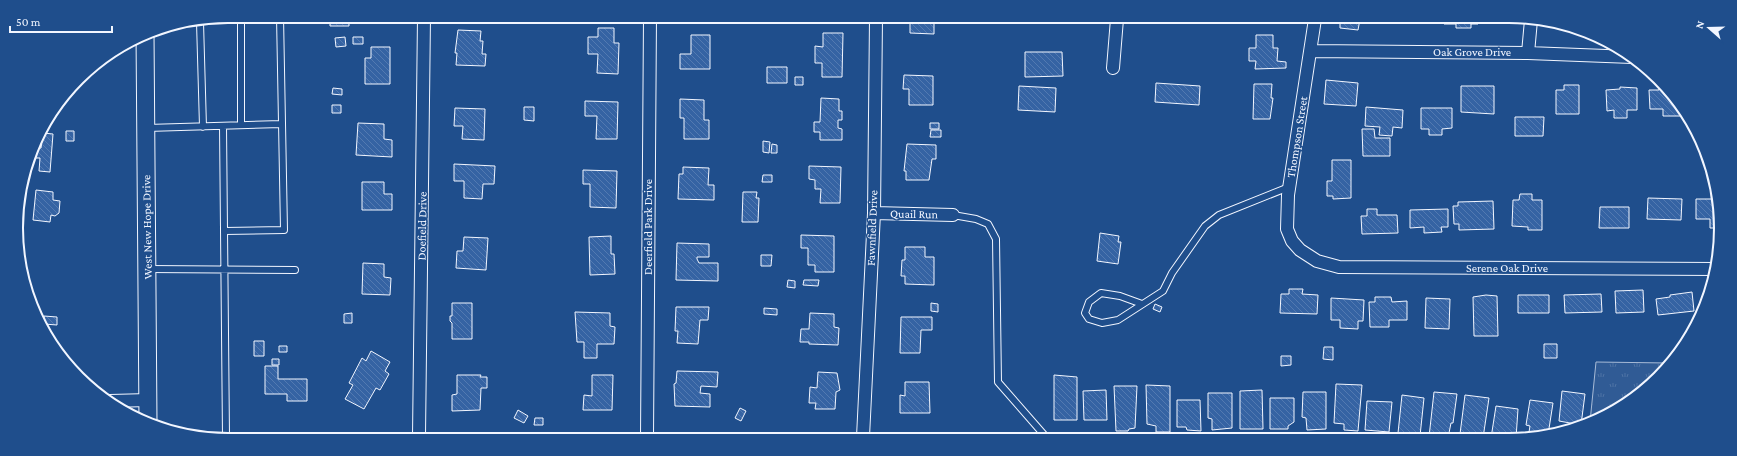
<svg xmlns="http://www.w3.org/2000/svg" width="1737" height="456" font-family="'Crimson Pro',serif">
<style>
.park{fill:url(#park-tufts);stroke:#a8bbd7}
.building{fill:url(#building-back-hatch);stroke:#f2f6ff}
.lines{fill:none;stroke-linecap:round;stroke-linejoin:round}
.lane-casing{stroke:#f2f6ff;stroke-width:8}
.street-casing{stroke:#f2f6ff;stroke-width:14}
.secondary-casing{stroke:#f2f6ff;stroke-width:19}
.lane{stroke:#1f4e8c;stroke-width:6}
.street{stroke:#1f4e8c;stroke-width:12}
.secondary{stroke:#1f4e8c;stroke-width:17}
.labels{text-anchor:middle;stroke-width:3;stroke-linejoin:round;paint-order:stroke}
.street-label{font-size:12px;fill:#f2f6ff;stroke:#1f4e8c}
.rim{fill:none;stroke:#f2f6ff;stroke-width:2}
</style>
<defs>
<pattern id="park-tufts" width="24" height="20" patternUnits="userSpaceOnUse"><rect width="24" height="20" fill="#305b95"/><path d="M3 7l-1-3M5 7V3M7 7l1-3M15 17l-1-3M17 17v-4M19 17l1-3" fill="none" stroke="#4e73a5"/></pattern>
<pattern id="building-back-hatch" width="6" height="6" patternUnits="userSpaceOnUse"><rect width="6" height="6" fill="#3563a3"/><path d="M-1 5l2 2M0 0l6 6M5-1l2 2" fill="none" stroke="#537ab1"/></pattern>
</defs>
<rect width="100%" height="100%" fill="#1f4e8c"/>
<!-- park -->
<path class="park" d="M1596,362l72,1 -19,24 -46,31 -13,4z"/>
<!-- building -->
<path class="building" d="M330,16h19v10h-19z
M361,16l41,1v4h-41z
M910,18h24v16l-24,-1z
M1360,19l-2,11 -18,-2v-9z
M1444,20h35l-1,4h-7v4h-15v-4h-12z
M598,28h16v15h5l-1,31 -21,-1 1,-19h-10v-17h10z
M458,30l23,1 -1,10h3l-1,13h4l-1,12 -29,-1 1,-12h-2z
M823,33h20l-1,44h-20v-14h-7v-17l8,1z
M691,35h19v34h-30v-15h11z
M1256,35h17v13h5l-1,13 9,1v6l-31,1 1,-8h-7v-13h7z
M345,37l1,9 -10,1 -1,-9z
M353,37h10v7h-10z
M371,47h19v37h-25v-26h6z
M1025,52h37l1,24 -38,1z
M767,67h20v16h-20z
M904,75l29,1v29h-24v-16h-6z
M795,77h8v8h-8z
M1326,80l32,3 -2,23 -32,-2z
M1156,83l44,3 -1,19 -44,-3z
M1254,84h18l-1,14h2l-3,21h-17z
M1564,85h15v29h-23v-24h8z
M1019,86l37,2 -1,24 -37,-2z
M1461,86h33v28l-33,-2z
M1659,86l25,23h-2v7h-19v-7h-13l-1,-19h10z
M1620,87l17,1v22h-10v8h-13v-8l-7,1 -1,-21 14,-1z
M333,88l9,1v6l-10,-1z
M821,98l18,1v12h3v9h-4v8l4,1v11h-22v-8h-6v-10h6z
M680,99l24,1v20h5v19h-25v-21h-4z
M585,101l33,1 -1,37h-21l1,-23h-12z
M332,105h9v8h-9z
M524,107h10v14l-10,-1z
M1366,107l37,3 -1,18 -9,-1 -1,9 -13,-1 1,-8 -15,-1z
M455,108l30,1 -1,31 -22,-1 1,-13h-9z
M1421,108h31v20l-10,1v6h-13v-6h-8z
M1515,117h29l-1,19h-28z
M358,123l26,1v15l8,1v17l-36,-2z
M930,123h9v6h-9z
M1362,129h12l1,9h15v18h-27z
M931,130h10v7h-11z
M66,131h8v10h-8z
M43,133l10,1 -3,38 -11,-1 1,-13h-6l1,-10h6z
M763,141l7,1 -1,11 -6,-1z
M772,144l5,1v8h-6z
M907,144l29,1v14h-4l-3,21h-23v-9h-2z
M1332,160h19v38l-18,1v-3h-6v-15h5z
M454,164l41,2 -1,18h-11l-1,15 -18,-1v-17h-10z
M809,166l32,1 -1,36h-20l1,-14h-6v-9l-6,-1z
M683,167l26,1 -1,17h6v15l-36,-1 1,-25h4z
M583,170l34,1 -1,37 -26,-1v-23h-7z
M763,175h9v7h-10z
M362,182h22v12h8v16h-30z
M36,190l17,2v8l7,1 -1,12 -4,3 -4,-1 -1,7 -17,-2z
M743,192h14l-1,6h3l-1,24h-16z
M1520,194h12v6h10v30h-14v-3l-16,-1 1,-26h6z
M1648,198l34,1 -1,21 -34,-1z
M1696,199h21v29h-7v-9h-14z
M1493,201l1,28 -35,1v-6h-5l-1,-18h5v-4z
M1600,207h29v21h-30z
M1367,209h10v6h20l1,18 -36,1 -1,-18h6z
M1448,209v18h-7l1,5 -18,1v-6l-14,1v-18z
M1100,233l19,3 -1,6h3l-3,22 -21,-3z
M801,235l33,1v36h-19v-7h-7v-17h-7z
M611,236v18h3l1,20 -25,1 -1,-38z
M464,237l24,1 -2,32 -30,-2 1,-17h6z
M677,243l32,1v13h-12v2l2,4h19v18l-42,-1z
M905,247h20v10h9v28l-29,-1v-8h-4l1,-16h3z
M761,255h11l-1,11h-10z
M363,263l21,1v13l7,1 -1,17 -28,-1z
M788,280l7,1v7l-8,-1z
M804,280h15l-1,6 -15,-1z
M1289,289h14l-1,5 16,1 -1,19 -37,-1 1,-19h8z
M1643,290l1,22 -28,1 -1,-22z
M1692,292l2,19 -36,4 -2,-16 14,-2v-2z
M1601,294l1,18 -37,1 -1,-18z
M1486,295l11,1 1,40h-24l-1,-39z
M1518,295h31v18h-31z
M1375,297h16l1,5 15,-1v19h-18v7h-19l-1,-25h6z
M1331,298l33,2 -1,21h-5v8l-18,-1v-8h-9z
M1426,298l24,1 -1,30 -24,-1z
M452,303h20v36h-20v-16l-2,-2v-5h2z
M931,303l7,1v8l-7,-1z
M1155,304l7,3 -2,5 -7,-3z
M676,307h33l-1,13h-8l-2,24 -21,-1 1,-12h-3z
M764,308l13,1v6l-13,-1z
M575,312l35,1v13l5,1 -1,17h-17v14h-13v-16h-7z
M352,313v10h-8v-9z
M810,313l24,1v13l5,1 -1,17 -29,-1v-2h-9l1,-13h8z
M44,316l13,1v8l-13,-1z
M901,317h31v13h-11l-1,23h-20z
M254,341h10v15h-10z
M1544,344h13v14h-13z
M279,346h8v6h-8z
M1324,347h9v13l-10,-1z
M371,351l19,11 -5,9 4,3 -9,16 -4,-2 -12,21 -19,-10 8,-14 -4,-2 13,-25 4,3z
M1281,356h10v9l-10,1z
M272,359h7v6h-7z
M265,366h13v13h29v22h-20v-7h-22z
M677,371l41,1 -1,15 -16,-1 -1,7 10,1v13l-35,-1 -1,-22 2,-1z
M818,372l19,1 3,17 -4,2 -1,17h-20l1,-6h-7l1,-16 7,1z
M457,375h24l-1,2h7v11h-6l-1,22 -28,1v-16l5,-1z
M592,375h21l-1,35h-29l1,-15 8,1z
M1054,375l23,2v43h-23z
M905,382h24l1,31h-30v-18l5,1z
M1336,384l26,1 -4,46 -14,-1v-6l-10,-1z
M1146,385l24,1v46h-14v-6l-9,-2z
M1114,386h23l-2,42 -6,1 -1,2h-12z
M1106,390l1,30h-23l-1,-29z
M1262,390l1,39h-23v-38z
M1562,391l23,3 -4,31 -22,-4z
M1303,392h23v37l-19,1 -1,-12 -4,-1z
M1434,392l23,2 -4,29h-2l-3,15 -19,-1z
M1208,393h24v35l-20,2v-11l-4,-1z
M1402,395l22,3 -4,38 -22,-3z
M1465,395l24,3 -6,40h-14l1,-3 -10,-1z
M1270,398h24v24l-6,4v3h-18z
M1177,400h23l1,31 -14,-1 -1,-3h-9z
M1530,400l23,3 -5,32 -12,3h-8l2,-12 -4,-1z
M1367,401l25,1 -3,30 -24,-2z
M1496,406l22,3 -2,29h-25z
M740,408l6,3 -5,10 -6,-3z
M518,410l10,6 -4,7 -10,-5z
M535,418h8v7h-9z"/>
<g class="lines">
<defs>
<path id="lane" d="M241,16v109
M200,22l3,105
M223,126l3,310
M147,128l134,-4
M953,215l23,4 12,5 8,15 2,143 48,55
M225,231l59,-1 -4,-214
M148,269l147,1
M1142,304l-22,-8 -19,-3 -12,9 -4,11 4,6 13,4 16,-3 45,-29 9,-18 33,-47 14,-11 70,-28"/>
<path id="street" d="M1315,19l-27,176 -1,34 5,12 8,9 17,11 22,6 378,2
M1311,51l217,2 104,4
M1528,53l3,-33
M1113,68l4,-49
M874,213l79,2
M110,401l39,-1
M419,436l5,-419
M647,437l3,-420
M863,437l11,-224 2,-195"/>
<path id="secondary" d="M145,33l3,388"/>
</defs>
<!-- lane casing -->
<use href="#lane" class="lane-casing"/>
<!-- street casing -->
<use href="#street" class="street-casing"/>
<!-- secondary casing -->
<use href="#secondary" class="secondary-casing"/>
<!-- lane -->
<use href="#lane" class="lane"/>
<!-- street -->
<use href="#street" class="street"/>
<!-- secondary -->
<use href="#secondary" class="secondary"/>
</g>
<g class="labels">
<!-- street labels -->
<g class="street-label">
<text x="1472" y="56">Oak Grove Drive</text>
<text transform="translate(1297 137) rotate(-81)" y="4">Thompson Street</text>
<text transform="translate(914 214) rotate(1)" y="4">Quail Run</text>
<text transform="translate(422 226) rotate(-89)" y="4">Doefield Drive</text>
<text transform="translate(147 227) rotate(-91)" y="4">West New Hope Drive</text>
<text transform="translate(648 227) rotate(-90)" y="4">Deerfield Park Drive</text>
<text transform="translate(872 228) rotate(-88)" y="4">Fawnfield Drive</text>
<text x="1507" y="272">Serene Oak Drive</text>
</g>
</g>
<!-- crop -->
<path d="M0 0H1737V456H0ZM228 23H1509A205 205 0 0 1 1714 228V228A205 205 0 0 1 1509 433H228A205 205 0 0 1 23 228V228A205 205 0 0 1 228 23Z" fill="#1f4e8c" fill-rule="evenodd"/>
<path class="rim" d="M228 23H1509A205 205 0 0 1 1714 228V228A205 205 0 0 1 1509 433H228A205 205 0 0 1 23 228V228A205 205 0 0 1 228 23Z"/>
<!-- north arrow -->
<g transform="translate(1709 28) rotate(290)" stroke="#1f4e8c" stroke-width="3" paint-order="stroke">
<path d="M0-3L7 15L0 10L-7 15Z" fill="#f2f6ff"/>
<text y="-6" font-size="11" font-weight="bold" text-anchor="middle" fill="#f2f6ff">N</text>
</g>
<!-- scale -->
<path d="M10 26v6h102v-6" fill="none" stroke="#f2f6ff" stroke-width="2"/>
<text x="16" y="26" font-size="12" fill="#f2f6ff" stroke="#1f4e8c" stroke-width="3" paint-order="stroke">50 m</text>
</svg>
